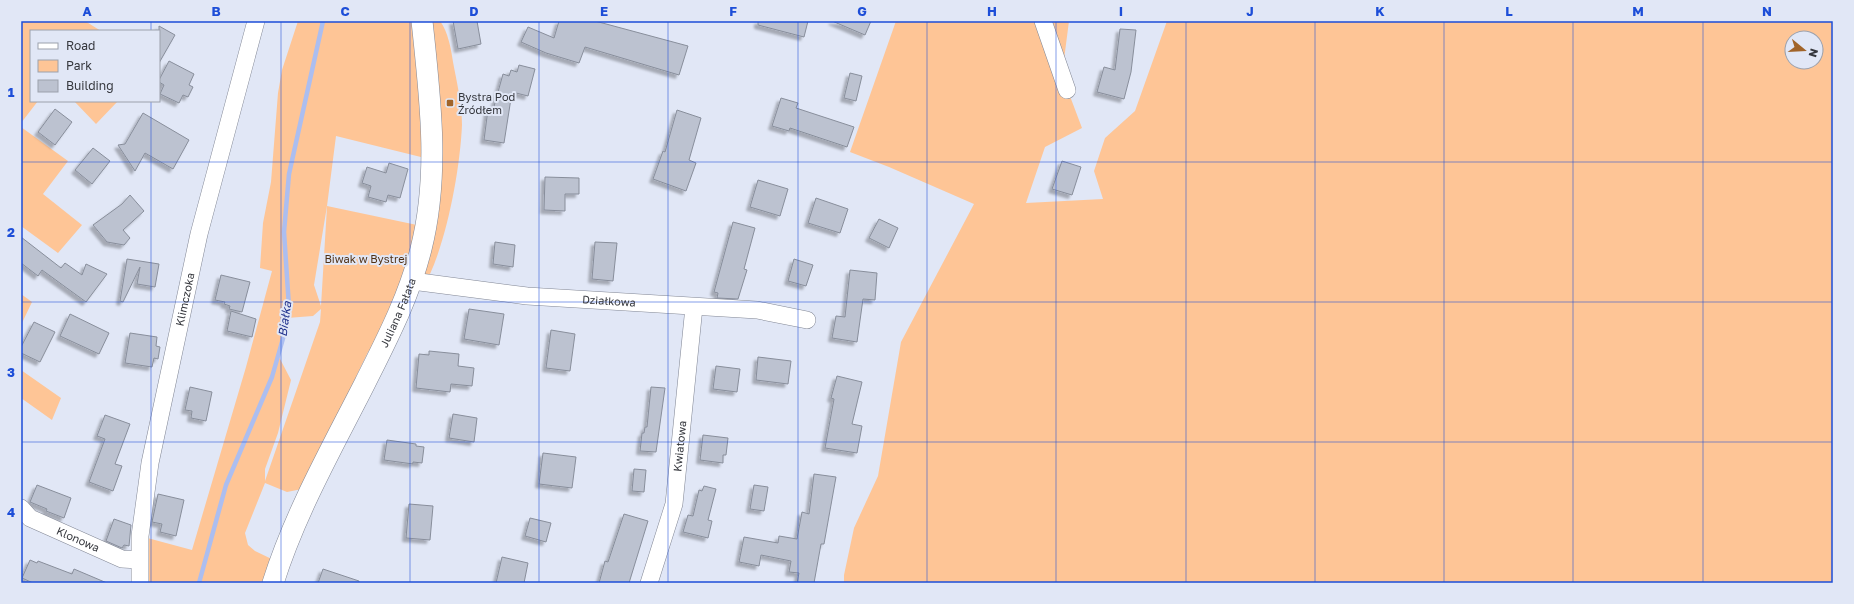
<svg xmlns="http://www.w3.org/2000/svg" width="1854" height="604" font-family="'Golos Text',sans-serif">
<style>
.green{fill:#fec596;fill-rule:evenodd}
.lines{fill:none;stroke-linecap:round;stroke-linejoin:round}
.stream{stroke:#acbef0;stroke-width:4.5}
.building{fill:#bcc2d0;stroke:#888e9b;filter:url(#shadow)}
.minor-casing{stroke:#828795;stroke-width:18}
.tertiary-casing{stroke:#828795;stroke-width:22}
.minor{stroke:#fff;stroke-width:17}
.tertiary{stroke:#fff;stroke-width:21}
.grid{fill:none;stroke:#1d4ed8;stroke-width:1;stroke-opacity:0.55}
.poi-dot{fill:#a16429;stroke:#e1e7f6;stroke-width:1.5}
.labels{text-anchor:middle;stroke-width:4;stroke-linejoin:round;paint-order:stroke}
.poi-label{font-size:11px;fill:#35373d;stroke:#e1e7f6;text-anchor:start}
.park-label{font-size:11px;fill:#513216;stroke:#e1e7f6}
.street-label{font-size:11px;fill:#35373d;stroke:#e1e7f6}
.water-label{font-size:12px;font-style:italic;fill:#20328d;stroke:#e1e7f6}
.neatline{fill:none;stroke:#1d4ed8;stroke-width:1.5}
.grid-label{font-size:13px;text-anchor:middle;font-weight:bold;fill:#1d4ed8}
</style>
<defs>
<filter id="shadow"><feDropShadow dx="-3.5" dy="3.5" stdDeviation="1" flood-color="#0004"/></filter>
</defs>
<rect width="100%" height="100%" fill="#e1e7f6"/>
<!-- green -->
<path class="green" d="M21,21h64l16,10h-70v70h7l-17,22z
M298,21h142c8,11 11,27 13,41 4,21 9,42 9,63 -2,44 -14,109 -32,149l-18,7 21,-121 -97,-24 -9,70 90,19 -11,44 -19,58 -19,25 -66,137 -15,3 -22,-9 -20,50 3,12 7,6 25,12 -7,20h-133v-47l52,14 54,-183 26,-96 -12,-3 3,-45 8,-41 7,-89 4,-23zM327,206v1l-6,99 -7,-21zM321,309l-1,13 -55,159v-12l13,-36 13,-53 -12,-23 8,-39 26,-2z
M896,21h173l-7,54 20,53 -37,19 -19,56 77,-4 -9,-28 11,-33 30,-27 32,-90h666v562h-989v-8l10,-47 24,-52 23,-134 73,-138 -85,-37 -39,-15zM1792,38h24v24h-24z
M74,101h44l-22,23z
M21,127l47,34 -25,33 39,31 -24,28 -37,-27z
M21,294l11,8 -11,23z
M21,370l40,28 -9,22 -31,-22z"/>
<g class="lines">
<!-- stream -->
<path class="stream" d="M199,583l27,-98 46,-108 12,-42 5,-28 -5,-75 5,-58 34,-153"/>
</g>
<!-- building -->
<path class="building" d="M453,21h24l4,23 -23,5z
M559,21h36l93,25 -9,29 -94,-28 -6,16 -33,-10 -25,-11 7,-15 26,11z
M758,21h50l-4,16 -46,-12z
M832,21h39l-6,14z
M159,26l16,9 -16,28z
M1120,29l16,1 -5,42 -7,27 -27,-7 7,-25 11,3z
M169,61l25,13 -5,11 4,2 -5,10 -5,-2 -4,8 -19,-9 4,-9 -5,-3v-2z
M519,65l16,4 -7,27 -16,-4 -8,51 -20,-3 4,-31 5,1 10,-36 6,2 2,-6 6,2z
M850,73l12,3 -6,25 -12,-3z
M781,98l17,5 -2,5 58,19 -7,20 -57,-19 -1,3 -17,-5z
M55,109l17,13 -17,23 -17,-13z
M677,110l24,8 -12,42 7,3 -10,28 -33,-12 10,-28 2,1z
M143,113l46,27 -16,29 -28,-16 -10,18 -17,-26 7,-1z
M93,148l17,13 -18,23 -17,-14z
M1062,161l19,6 -9,28 -20,-6z
M389,163l19,6 -8,29 -12,-3 -2,7 -18,-5 3,-11 -9,-3 5,-16 19,6z
M545,177l34,1v16h-14v17l-21,-1z
M758,180l30,9 -8,27 -30,-9z
M130,195l14,16 -21,19 7,8 -6,7 -17,-3 -14,-17 29,-21z
M816,198l32,11 -8,24 -32,-10z
M879,219l19,9 -9,20 -20,-10z
M733,222l22,6 -11,41 3,1 -9,29 -21,-1 1,-5 -4,-1z
M21,237l40,31 4,-5 17,12 4,-11 21,10 -21,28 -44,-32 -4,6 -17,-13z
M495,242l20,3 -2,22 -20,-3z
M595,242l22,1 -4,38 -21,-2z
M127,259l32,5 -4,23 -18,-3 3,-17 -17,35 -3,-1z
M794,259l19,6 -7,21 -18,-5z
M850,270l27,3 -2,27 -12,-1 -6,43 -25,-4 4,-22 9,1z
M221,275l29,7 -8,30 -13,-3 1,-3 -6,-2 1,-2 -10,-2z
M469,309l35,5 -5,31 -35,-6z
M231,311l25,8 -4,18 -25,-6z
M70,314l39,19 -10,21 -39,-18z
M34,322l21,10 -15,30 -19,-9v-6z
M551,330l24,4 -5,37 -24,-3z
M130,333l27,4 -1,9 4,1 -2,12 -4,-1 -2,9 -27,-4z
M429,351l30,3 -1,12 16,2 -2,18 -21,-2 -1,8 -34,-4 3,-34 10,1z
M758,357l33,4 -3,23 -32,-4z
M716,366l24,3 -3,23 -24,-3z
M837,376l25,6 -10,42 10,2 -5,27 -32,-5 9,-49 -3,-1z
M190,387l22,5 -6,29 -15,-3 1,-7 -7,-1z
M651,387l14,1 -9,64 -16,-1 2,-18h2l1,-6h2z
M453,414l24,4 -3,24 -25,-4z
M105,415l25,9 -15,40 7,2 -9,25 -24,-9 16,-43 -8,-3z
M703,435l25,3 -2,17h-3v8l-23,-3z
M387,440l29,4v2l8,1 -2,16 -9,-1v2l-29,-4z
M543,453l33,4 -4,31 -33,-4z
M634,469l12,1 -2,22 -12,-1z
M814,474l22,3 -12,67h-3l-7,39h-17l2,-10 -10,-1 2,-11 -30,-6 -2,11 -20,-4 5,-25 34,6 1,-7 18,3 5,-27 7,2z
M37,485l34,13 -7,20 -18,-7 1,-2 -17,-7z
M754,485l14,2 -4,24 -14,-2z
M704,486l12,3 -8,31 4,1 -4,17 -25,-6 5,-17 5,1 6,-26 3,1z
M158,494l26,6 -8,36 -16,-4 2,-8 -10,-2z
M409,504l24,2 -3,34 -24,-2z
M624,514l24,7 -19,62h-30l6,-22 3,1z
M530,518l21,5 -5,19 -21,-6z
M114,519l17,6 -2,21 -5,-1 -2,3 -16,-7z
M502,557l26,6 -4,20h-28z
M30,560l7,3 1,-2 34,13 2,-5 33,14h-74l-11,-5z
M323,569l36,12v2h-41z"/>
<g class="lines">
<defs>
<g id="minor">
<path d="M1043,21l24,69"/>
<path id="s1" d="M412,281l115,15 230,14 50,10"/>
<path id="s2" d="M21,508l9,10 92,41 17,1"/>
<path id="s3" d="M140,583v-47l10,-73 49,-229 57,-213"/>
<path id="s4" d="M649,583l25,-79 20,-197"/>
</g>
<g id="tertiary">
<path id="s5" d="M273,583c22,-70 59,-135 92,-200 22,-44 44,-86 56,-134 19,-75 9,-152 1,-228"/>
</g>
</defs>
<!-- minor casing -->
<use href="#minor" class="minor-casing"/>
<!-- tertiary casing -->
<use href="#tertiary" class="tertiary-casing"/>
<!-- minor -->
<use href="#minor" class="minor"/>
<!-- tertiary -->
<use href="#tertiary" class="tertiary"/>
</g>
<!-- grid -->
<path class="grid" d="M151,21v10M281,21v562M410,21v562M539,21v562M668,21v562M798,21v562M927,21v562M1056,21v562M1186,21v562M1315,21v562M1444,21v562M1573,21v562M1703,21v562M151,101v482M21,162h1812M21,302h1812M21,442h1812"/>
<!-- markers -->
<rect class="poi-dot" x="446" y="99" width="8" height="8" rx="2"/>
<g class="labels">
<!-- poi labels -->
<g class="poi-label">
<text x="458" y="101">Bystra Pod<tspan x="458" dy="13">Źródłem</tspan></text>
</g>
<!-- park labels -->
<g class="park-label">
<text x="366" y="263">Biwak w Bystrej</text>
</g>
<!-- street labels -->
<g class="street-label">
<text dy="4" stroke="none"><textPath href="#s3" startOffset="288">Klimczoka</textPath></text>
<text dy="4" stroke="none"><textPath href="#s1" startOffset="198">Działkowa</textPath></text>
<text dy="4" stroke="none"><textPath href="#s5" startOffset="298">Juliana Fałata</textPath></text>
<text dy="4" stroke="none"><textPath href="#s4" startOffset="141">Kwiatowa</textPath></text>
<text dy="4" stroke="none"><textPath href="#s2" startOffset="66">Klonowa</textPath></text>
</g>
<!-- water labels -->
<g class="water-label">
<text transform="translate(285 319) rotate(-82)" y="4">Białka</text>
</g>
</g>
<!-- border -->
<rect width="1854" height="604" fill="none" stroke="#e1e7f6" stroke-width="44"/>
<!-- legend -->
<rect x="30" y="30" width="130" height="72" fill="#e1e7f6" stroke="#9ca1ac"/>
<rect x="38" y="43" width="20" height="6" fill="#ffffff" stroke="#9ca1ac"/>
<text x="66" y="50" font-size="12" fill="#35373d">Road</text>
<rect x="38" y="60" width="20" height="12" fill="#fec596" stroke="#9ca1ac"/>
<text x="66" y="70" font-size="12" fill="#35373d">Park</text>
<rect x="38" y="80" width="20" height="12" fill="#bcc2d0" stroke="#9ca1ac"/>
<text x="66" y="90" font-size="12" fill="#35373d">Building</text>
<!-- north arrow -->
<g transform="translate(1804 50) rotate(108)"><circle r="19" fill="#e1e7f6" stroke="#9ca1ac"/>
<path d="M0-3L7 15L0 10L-7 15Z" fill="#a16429"/>
<text y="-6" font-size="11" font-weight="bold" text-anchor="middle" fill="#35373d">N</text>
</g>
<rect x="22" y="22" width="1810" height="560" class="neatline"/>
<g class="grid-label">
<text x="87" y="16">A</text>
<text x="216" y="16">B</text>
<text x="345" y="16">C</text>
<text x="474" y="16">D</text>
<text x="604" y="16">E</text>
<text x="733" y="16">F</text>
<text x="862" y="16">G</text>
<text x="992" y="16">H</text>
<text x="1121" y="16">I</text>
<text x="1250" y="16">J</text>
<text x="1380" y="16">K</text>
<text x="1509" y="16">L</text>
<text x="1638" y="16">M</text>
<text x="1767" y="16">N</text>
<text x="11" y="97">1</text>
<text x="11" y="237">2</text>
<text x="11" y="377">3</text>
<text x="11" y="517">4</text>
</g>
</svg>
